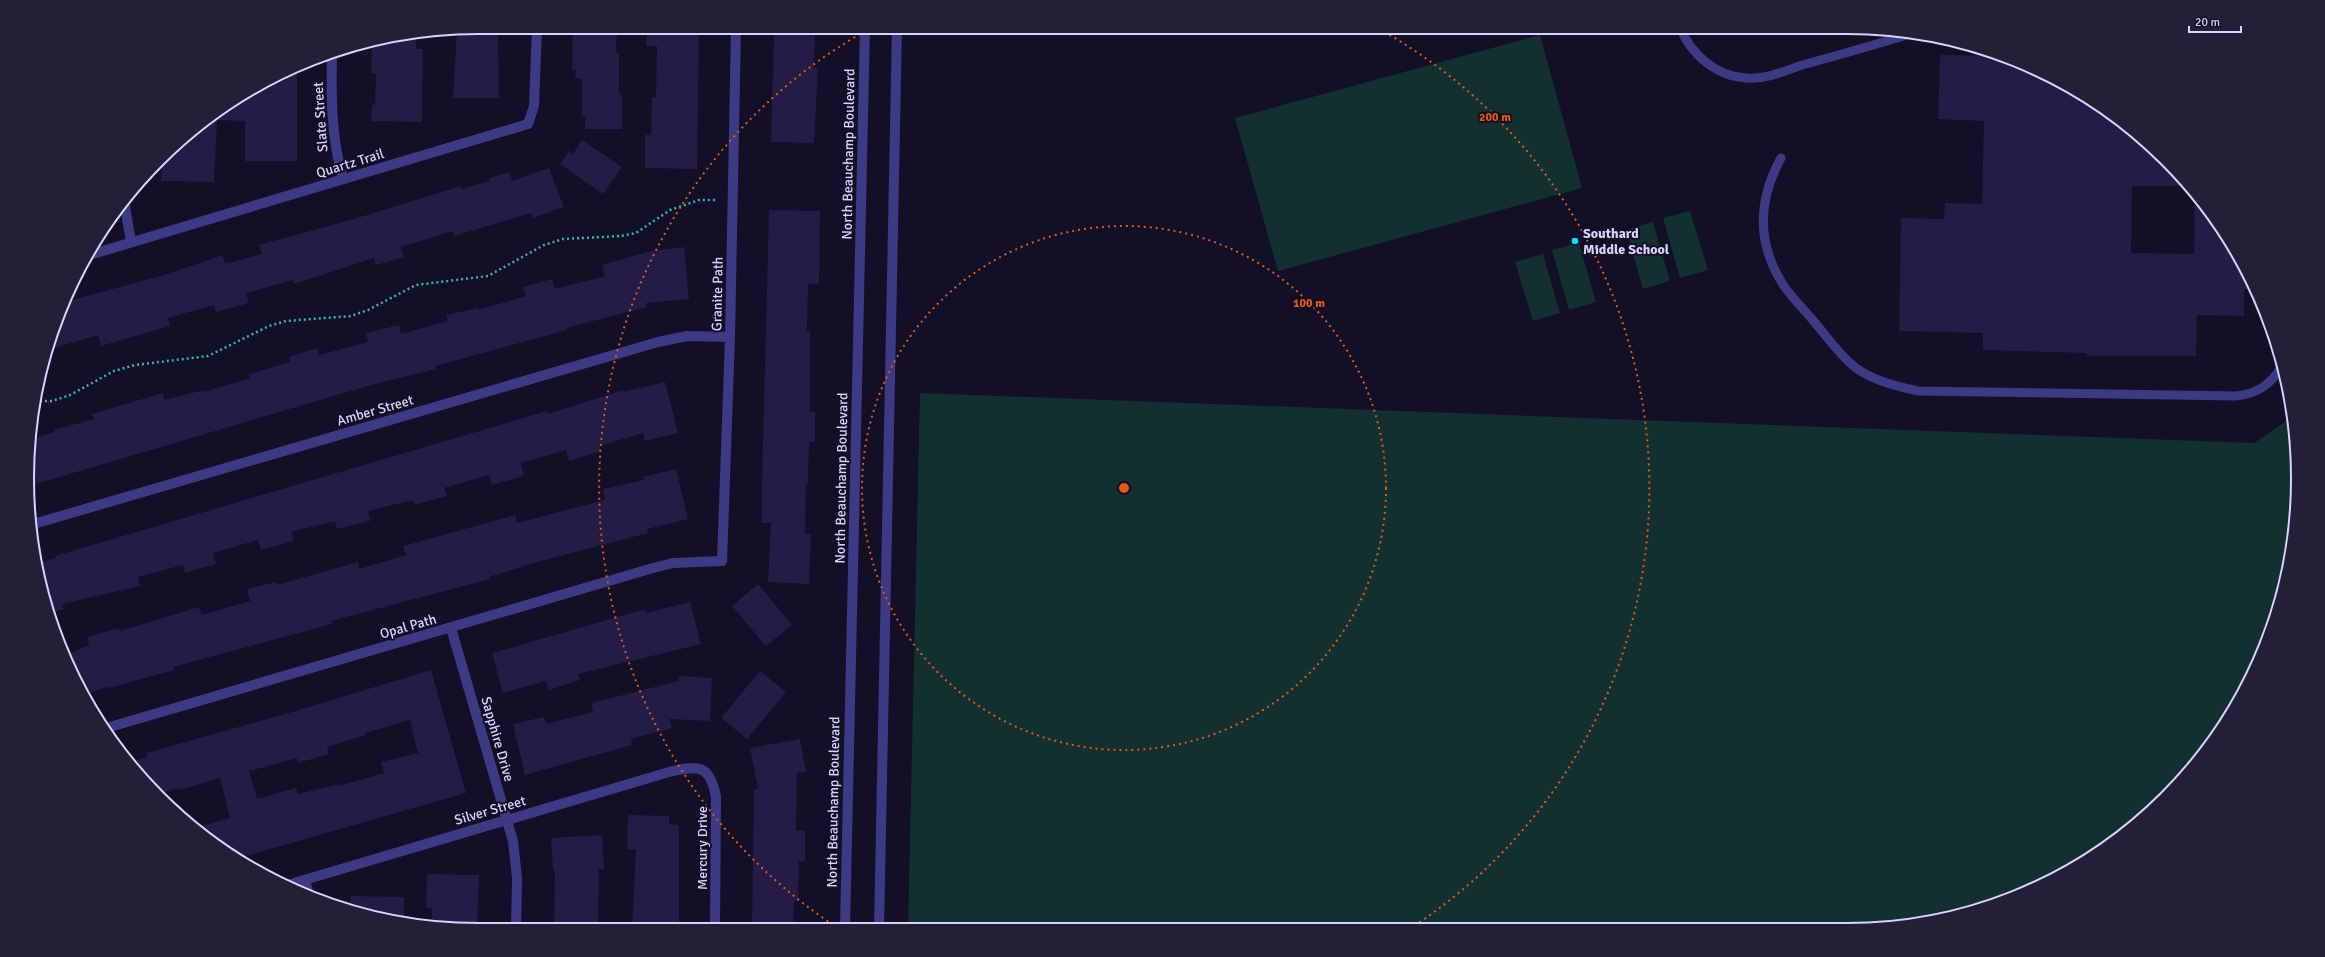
<svg xmlns="http://www.w3.org/2000/svg" width="2325" height="957" font-family="Signika,sans-serif">
<style>
.green{fill:#12302f}
.building{fill:#241b47;fill-rule:evenodd}
.lines{fill:none;stroke-linecap:round;stroke-linejoin:round}
.path{stroke:#2fb8b0;stroke-width:2.5;stroke-dasharray:2 3;stroke-linecap:butt}
.service{stroke:#3d3a85;stroke-width:9}
.minor{stroke:#3d3a85;stroke-width:10}
.tertiary{stroke:#3d3a85;stroke-width:10}
.ring{fill:none;stroke:#e8590c;stroke-width:2;stroke-dasharray:2 4}
.poi-dot{fill:#00e5ff;stroke:#130f26;stroke-width:1.5}
.labels{text-anchor:middle;stroke-width:4;stroke-linejoin:round;paint-order:stroke}
.street-label{font-size:14px;fill:#d9d4ff;stroke:#130f26}
.poi-label{font-size:14px;font-weight:bold;fill:#d9d4ff;stroke:#130f26;text-anchor:start}
.rim{fill:none;stroke:#d9d4ff;stroke-width:2}
.centre{fill:#e8590c;stroke:#130f26;stroke-width:2}
.ring-label{font-size:12px;text-anchor:middle;font-weight:bold;fill:#e8590c;stroke:#130f26;stroke-width:4;stroke-linejoin:round;paint-order:stroke}
</style>
<rect width="100%" height="100%" fill="#130f26"/>
<!-- green -->
<path class="green" d="M1540,35l42,153 -304,83 -43,-153z
M1690,211l18,59 -28,8 -17,-60z
M1653,222l17,59 -27,8 -17,-59z
M1579,243l17,59 -27,8 -17,-60z
M1543,254l17,59 -27,8 -18,-59z
M920,393l1334,50 38,-26 5,32 -3,88 -20,86 -52,106 -78,89 -72,51 -53,27 -113,30 -998,3z"/>
<!-- building -->
<path class="building" d="M485,27v7h13l1,64h-46l4,-69z
M573,27h44l-1,26h3v42h3v34h-37v-13h-3v-37l-7,-1 1,-8h-4z
M647,27h52l-2,142 -52,-1v-33h6l1,-38h4l1,-51h-11z
M788,27h27l-1,41h4l-4,75 -43,-1 3,-108h14z
M416,33v16h7l-1,73 -51,-1 1,-17 3,1 1,-32h-5l1,-32 19,-5z
M1940,55l63,1 69,31 72,52 44,47h-56l-1,67 63,1 1,-61 10,10 46,76 4,10h-11v27l-47,-1 -1,41h-109v-3l-104,-3v-17l-84,-2 2,-113 43,1 1,-16 37,1 2,-83 -46,-2z
M297,67v94h-52v-40l-28,-1 -3,62 -53,-1 1,-23 19,-19 72,-52z
M582,140l40,27 -19,27 -43,-30 9,-13 4,3z
M549,168l15,39 -31,11 -2,-5 -77,23 -1,-5 -52,16 3,10 -28,8 -2,-7 -80,26 -1,-4 -47,13 3,10 -33,9 -2,-7 -46,13 2,8 -69,20 -3,-11 -51,15 4,-16 14,-32 99,-27 59,-20 2,9 37,-10 -3,-9 95,-26 107,-33v3l29,-8 -1,-3 21,-6 2,9z
M769,210l51,1 -1,73h-11l-1,47h3v81h5v30h-6l-1,41h-2l-1,50 6,1 -2,50 -41,-2 3,-59h-9v-41z
M684,247l5,52 -43,4 1,4 -81,21 1,2 -132,36 1,3 -65,16 -342,101 1,-47 25,-7 -1,-2 40,-11 -2,-5 71,-21 1,7 40,-10v2l46,-14 -1,-4 41,-12 -1,-5 28,-9 2,7 49,-13 -2,-9 33,-8 2,9 47,-13 -2,-6 32,-7v2l48,-14 -3,-9 29,-8 3,10 50,-13 -3,-11 49,-14z
M665,382l13,51 -33,8 -2,-8 -44,13 2,5 -32,10 -3,-11 -45,13 3,13 -32,9 -3,-10 -45,13 3,8 -33,9 -1,-5 -45,11 2,10 -33,8 -2,-8 -44,11 3,9 -33,9 -3,-10 -45,13 3,11 -31,9 -2,-8 -45,12 2,9 -78,18 2,5 -14,4 -15,-49 21,-6 -1,-2 492,-145 1,3 75,-24v2z
M676,469l12,50 -41,10 1,4 -111,29 -48,15 1,2 -159,42 1,3 -159,43 1,3 -65,18v-2l-24,9 -21,-39 25,-11 -2,-8 32,-9 1,3 79,-24 3,8 48,-14 -3,-12 29,-7 1,3 81,-23 1,7 47,-14 -3,-9 112,-31 2,8 88,-23 -2,-11 41,-9 -1,-3z
M758,584l34,41 -26,21 -34,-40z
M690,602l11,42 -123,30 2,6 -31,10 -3,-9 -43,12 -11,-40 153,-44 1,4z
M431,670l35,123 -227,65 -36,-21 -9,-9 36,-10 -10,-40 -40,12 -1,-2 -21,6 -19,-18 -10,-13 18,-6 -1,-4 143,-40zM410,720l8,33 -37,9 3,11 -45,13v-2l-41,10 -2,-6 -39,11 -8,-28 48,-13 1,5 31,-9 -2,-7 39,-12 -1,-2z
M760,671l26,21 -39,47 -26,-21z
M679,676l33,2 -2,43 -41,-2 3,9 -41,11 1,6 -107,30 -12,-51 31,-7 2,7 47,-12 -2,-9 88,-22z
M800,739l6,33 -9,1 -1,58h9v30h-6l-1,40h-4l-1,28h-41l2,-140h4l-8,-41z
M628,815l41,1v8l10,1v104h-47l4,-80h-9z
M602,835l2,34h-5l-1,61h-44l1,-59h-2l-2,-33z
M427,874l52,1 -2,55 -45,-3v-19h-6z
M351,896l53,1v25l-54,-12z"/>
<g class="lines">
<!-- path -->
<path class="path" d="M35,401h17l18,-6 44,-24 21,-6 73,-9 61,-30 17,-5 65,-5 17,-6 48,-25 72,-9 56,-31 19,-6 58,-3 15,-3 34,-23 29,-10h16"/>
<!-- service -->
<path class="service" d="M1680,27c11,28 36,49 66,51 19,2 39,-7 56,-13 38,-10 75,-21 112,-32
M1781,158c-23,42 -25,83 1,125 8,13 20,24 29,35 13,15 24,31 38,44 17,17 46,24 69,29l318,5c22,-2 35,-12 47,-31"/>
<!-- minor -->
<path class="minor" d="M332,52c-1,44 -1,85 11,127
M124,201l7,41
M86,256l442,-132 6,-18 3,-79
M30,525l628,-183 29,-6 43,1
M451,628l62,213 4,37 -1,52
M103,729l550,-161 20,-5 49,-2 8,-224 6,-310
M305,880l4,16
M284,886l385,-114c29,-7 41,-8 47,25l-1,132"/>
<!-- tertiary -->
<path class="tertiary" d="M845,929l20,-902
M879,929l18,-902"/>
</g>
<!-- distance rings -->
<g class="ring">
<circle cx="1124" cy="488" r="262"/>
<path d="M838 928A525 525 0 0 1 869 29M1379 29A525 525 0 0 1 1414 926"/>
</g>
<!-- markers -->
<circle class="poi-dot" cx="1575" cy="241" r="4"/>
<g class="labels">
<!-- street labels -->
<g class="street-label">
<text transform="translate(320 117) rotate(-94)" y="5">Slate Street</text>
<text transform="translate(848 154) rotate(-89)" y="5">North Beauchamp Boulevard</text>
<text transform="translate(350 163) rotate(-17)" y="5">Quartz Trail</text>
<text transform="translate(717 294) rotate(-89)" y="5">Granite Path</text>
<text transform="translate(375 410) rotate(-16)" y="5">Amber Street</text>
<text transform="translate(841 478) rotate(-89)" y="5">North Beauchamp Boulevard</text>
<text transform="translate(408 626) rotate(-16)" y="5">Opal Path</text>
<text transform="translate(498 739) rotate(74)" y="5">Sapphire Drive</text>
<text transform="translate(833 802) rotate(-89)" y="5">North Beauchamp Boulevard</text>
<text transform="translate(490 810) rotate(-16)" y="5">Silver Street</text>
<text transform="translate(702 848) rotate(-90)" y="5">Mercury Drive</text>
</g>
<!-- poi labels -->
<g class="poi-label">
<text x="1583" y="238">Southard<tspan x="1583" dy="16">Middle School</tspan></text>
</g>
</g>
<!-- crop -->
<path d="M0 0H2325V957H0ZM478 34H1847A444 444 0 0 1 2291 478V479A444 444 0 0 1 1847 923H478A444 444 0 0 1 34 479V478A444 444 0 0 1 478 34Z" fill="#231f37" fill-rule="evenodd"/>
<path class="rim" d="M478 34H1847A444 444 0 0 1 2291 478V479A444 444 0 0 1 1847 923H478A444 444 0 0 1 34 479V478A444 444 0 0 1 478 34Z"/>
<circle cx="1124" cy="488" r="6" class="centre"/>
<g class="ring-label">
<text x="1495" y="121">200 m</text>
<text x="1309" y="307">100 m</text>
</g>
<!-- scale -->
<path d="M2189 26v6h52v-6" fill="none" stroke="#d9d4ff" stroke-width="2"/>
<text x="2195" y="26" font-size="12" fill="#d9d4ff" stroke="#130f26" stroke-width="3" paint-order="stroke">20 m</text>
</svg>
